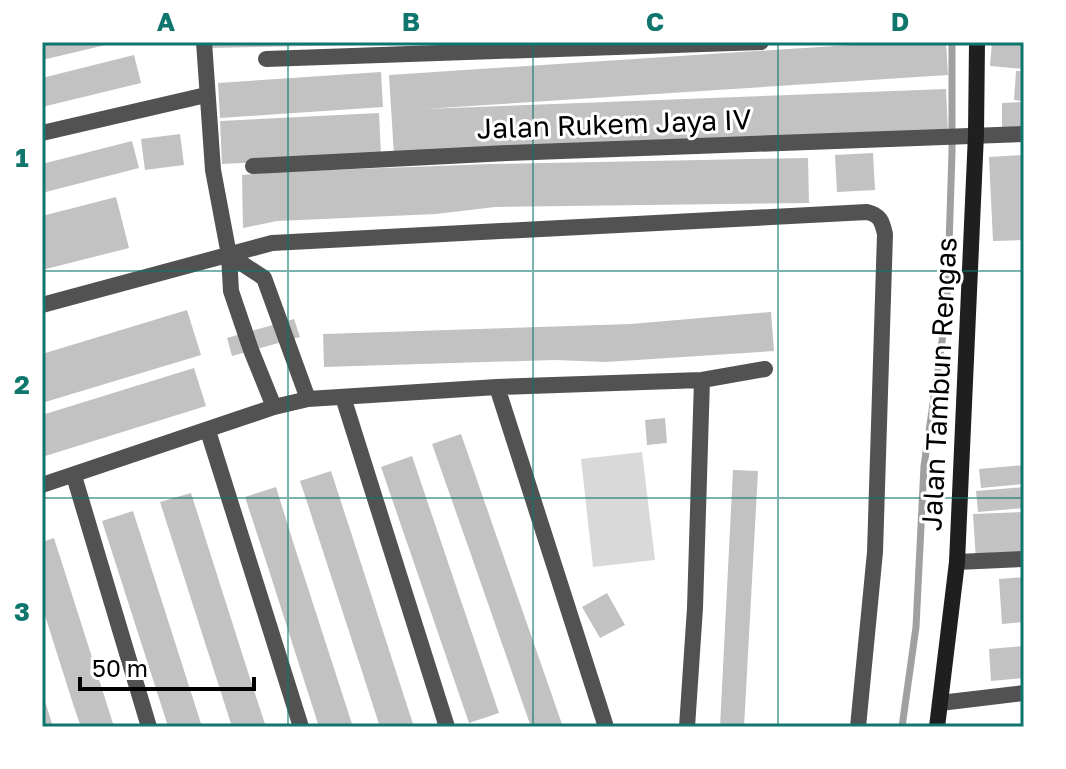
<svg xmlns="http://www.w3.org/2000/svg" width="1066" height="769" font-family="'Golos Text',sans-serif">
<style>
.green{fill:#d9d9d9}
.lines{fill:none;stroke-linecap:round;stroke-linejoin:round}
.stream{stroke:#a0a0a0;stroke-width:7}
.building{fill:#c2c2c2}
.street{stroke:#525252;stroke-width:16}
.secondary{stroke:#1f1f1f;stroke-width:16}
.grid{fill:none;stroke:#0f766e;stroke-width:2;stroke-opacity:0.55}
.labels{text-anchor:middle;stroke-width:6;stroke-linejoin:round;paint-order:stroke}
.street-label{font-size:28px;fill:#000;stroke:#fff}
.neatline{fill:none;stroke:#0f766e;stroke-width:3}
.grid-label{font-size:26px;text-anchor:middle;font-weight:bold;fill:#0f766e}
</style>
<rect width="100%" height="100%" fill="#fff"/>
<!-- green -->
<path class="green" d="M642,452l13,108 -62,7 -12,-108z"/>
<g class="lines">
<!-- stream -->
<path class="stream" d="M902,727l14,-100 8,-161 23,-159 5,-154v-111"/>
</g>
<!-- building -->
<path class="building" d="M42,42h71l1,1 -72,17z
M210,42h148v3l-148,3z
M896,42h50l2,33 -524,34 522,-20 2,44 -554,23 -5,-81z
M992,42h32v27l-34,-3z
M134,55l7,28 -99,24v-29z
M1016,71h8v30l-10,-1z
M381,72l2,35 -163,11 -2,-35z
M1024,102v30h-22v-29z
M379,113l2,43 -159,8 -2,-43z
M180,134l4,31 -39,5 -4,-31z
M132,141l7,27 -97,25v-29z
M873,153l2,37 -38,2 -2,-37z
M1024,155v85l-31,1 -4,-84z
M808,158l1,45 -314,4 -59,7 -159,7 -34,7 -1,-53 33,-3 217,-8z
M116,197l13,51 -87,22v-54z
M187,310l14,45 -159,48v-49z
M771,312l3,39 -168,11 -51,-2 -231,7 -1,-33 308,-10z
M294,319l6,18 -68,19 -5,-18z
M194,368l12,38 -164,51v-42z
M665,418l2,25 -20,2 -2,-25z
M461,434l56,161 46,132h-32l-62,-178 -37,-105z
M412,456l87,257 -30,10 -88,-256z
M1024,465v19l-43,4 -2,-19z
M733,470l25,1 -14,256h-24z
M331,471l26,80 57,176h-34l-73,-225 -7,-21z
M276,487l19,61 58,179h-34l-54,-169 -20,-61z
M1024,487v21l-46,4 -2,-21z
M191,493l57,179 18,55h-34l-72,-225z
M133,511l64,200 5,16h-34l-2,-7 -64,-199z
M1021,512l3,46 -48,3 -3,-47z
M54,538l57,179 3,10h-33l-7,-20 -32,-101v-64z
M1024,577v45l-22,2 -3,-45z
M607,593l18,32 -25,13 -18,-31z
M1024,646v32l-33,3 -2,-32z
M43,695l7,22 3,10h-11z"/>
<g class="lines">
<!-- street -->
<path class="street" d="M204,42l9,128 16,85 2,36 20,59 23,57
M266,59l495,-17
M42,133l164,-38
M253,166l254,-13 517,-19
M229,255l35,23 44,121
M42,305l230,-62 595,-31c13,3 15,9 18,22l-10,318 -17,175
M497,387l109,340
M343,397l104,330
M208,431l93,296
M74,476l75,251
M42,485l232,-78 34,-8 189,-12 205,-7 63,-11
M957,562l67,-3
M940,703l84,-10
M687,727l8,-119 7,-228"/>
<!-- secondary -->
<path class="secondary" d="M937,727l20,-165 19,-428 1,-92"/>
</g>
<!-- grid -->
<path class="grid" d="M288,42v685M533,42v685M778,42v685M42,271h982M42,498h982"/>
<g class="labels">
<!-- street labels -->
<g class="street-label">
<text transform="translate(614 124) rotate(-2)" y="10">Jalan Rukem Jaya IV</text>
<text transform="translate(939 384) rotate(-87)" y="10">Jalan Tambun Rengas</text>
</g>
</g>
<!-- border -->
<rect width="1066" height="769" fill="none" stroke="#ffffff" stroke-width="88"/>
<!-- scale -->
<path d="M80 677v12h174v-12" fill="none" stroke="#000000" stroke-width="4"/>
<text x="92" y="677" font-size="24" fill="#000000" stroke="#ffffff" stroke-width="6" paint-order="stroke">50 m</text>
<rect x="44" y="44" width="978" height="681" class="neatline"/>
<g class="grid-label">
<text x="166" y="31">A</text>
<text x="411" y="31">B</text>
<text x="655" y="31">C</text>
<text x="900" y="31">D</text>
<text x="22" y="167">1</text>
<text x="22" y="394">2</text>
<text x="22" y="621">3</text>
</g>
</svg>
